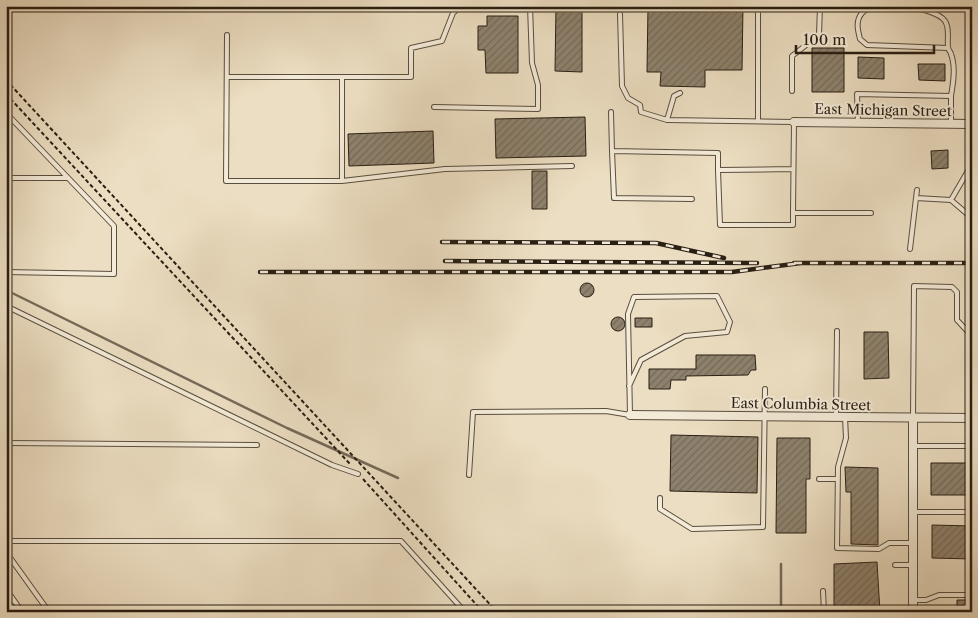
<svg xmlns="http://www.w3.org/2000/svg" width="978" height="618" font-family="'Libre Caslon Text',serif">
<style>
.lines{fill:none;stroke-linecap:round;stroke-linejoin:round}
.stream{stroke:#756a58;stroke-width:2.5}
.building{fill:url(#building-hatch);stroke:#281e13}
.service-casing{stroke:#594e3f;stroke-width:6}
.minor-casing{stroke:#594e3f;stroke-width:10}
.path{stroke:#281e13;stroke-width:2;stroke-dasharray:4 2.5;stroke-linecap:butt}
.service{stroke:#f3ead7;stroke-width:4}
.minor{stroke:#f3ead7;stroke-width:8}
.rail-casing{stroke:#281e13;stroke-width:4.5}
.rail{stroke:#f3ead7;stroke-width:2.5;stroke-dasharray:8;stroke-linecap:butt}
.labels{text-anchor:middle;stroke-width:4;stroke-linejoin:round;paint-order:stroke}
.street-label{font-size:14px;fill:#281e13;stroke:#f3ead7}
</style>
<defs>
<pattern id="building-hatch" width="6" height="6" patternUnits="userSpaceOnUse" patternTransform="scale(1.25)"><rect width="6" height="6" fill="#8e826e"/><path d="M-1 1l2-2M0 6l6-6M5 7l2-2" fill="none" stroke="#746a59"/></pattern>
</defs>
<rect width="100%" height="100%" fill="#ecdec2"/>
<filter id="stains"><feTurbulence type="fractalNoise" baseFrequency=".004" numOctaves="4"/><feColorMatrix values="0 0 0 0 .2 0 0 0 0 .09 0 0 0 0 .02 0 0 0 .5 -.17"/></filter>
<radialGradient id="worn" r=".72"><stop offset=".6" stop-color="#630" stop-opacity="0"/><stop offset="1" stop-color="#630" stop-opacity=".3"/></radialGradient>
<g class="lines">
<!-- stream -->
<path class="stream" d="M6,290l281,138 111,50
M781,612v-48"/>
</g>
<!-- building -->
<path class="building" d="M556,6h26v66l-27,-1z
M648,6h95l-1,64h-37v17l-45,-1 1,-14h-14z
M487,16h31v57h-32l-1,-23h-7v-24h9z
M812,48h32v44h-32z
M858,57l26,1v21l-26,-1z
M918,64h27v17l-26,-1z
M585,117l1,39 -90,2 -1,-39z
M433,131l1,32 -85,3 -1,-32z
M948,150v18l-16,1 -1,-18z
M532,171h15v38h-15z
M580 290a7 7 0 1 1 14 0a7 7 0 1 1-14 0Z
M611 324a7 7 0 1 1 14 0a7 7 0 1 1-14 0Z
M635,318h17v9h-17z
M864,332h24l1,46 -25,1z
M696,355h59l1,15h-5l-3,5 -62,1v4h-15l-1,9h-21v-20h47z
M671,435l87,2 -1,56 -87,-2z
M777,438h33v41h-4v54h-30z
M931,463h41v32h-41z
M845,467l33,1v77l-27,-1v-52h-5z
M932,525l40,1v33l-40,-1z
M877,562l3,50h-46v-48z
M957,600h15v12h-15z"/>
<g class="lines">
<defs>
<path id="service" d="M471,6l-11,1 -7,6 -11,28 -31,7v29h-69v104l103,-12 127,-3
M758,6v115
M620,14l2,72 6,12 12,7 1,7 26,8 127,2 -1,91h78
M227,35l-1,146h116
M948,48l-81,-3 -7,-6c-2,-8 -5,-18 2,-26 11,-13 73,-7 83,8 5,7 2,18 3,26 1,5 2,3 3,7 5,13 2,30 0,42
M227,77h115
M792,91v-35l27,-21 1,-29
M434,107l104,2v-24l-6,-22 -2,-57
M611,112l1,39
M6,113l108,113v48l-108,-2
M667,120l7,-24 6,-3
M858,122l-1,-28 94,2v28
M718,170l2,55h73v-12
M6,178h61
M917,190l-1,8 35,2 21,18
M692,199l-78,-1 -2,-47 106,2v17l75,-1
M951,200l21,-36
M910,249l6,-51
M6,306l326,159 26,9
M836,417l1,-86
M845,417l1,21 -8,29 -1,81 42,1 10,-6h24
M913,418l1,-132 38,1 5,5v28l13,14 1,27
M6,443l251,2
M913,446h59
M469,475l4,-63 133,-1 24,4 -2,-101 6,-17 83,-1 13,26 -3,10 -42,4 -44,24 -12,26
M819,479h19
M660,498v11l32,20 71,-2 2,-138
M913,512h59
M6,541h395l64,71
M6,552l43,60
M895,565h18
M6,589l16,23
M823,591l1,21
M913,600h13l13,-5h33"/>
<path id="minor" d="M794,122l178,2
M630,415l342,3
M913,612v-194"/>
</defs>
<!-- service casing -->
<use href="#service" class="service-casing"/>
<!-- minor casing -->
<use href="#minor" class="minor-casing"/>
<!-- path -->
<path class="path" d="M6,80l491,532
M6,94l344,370
M363,479l120,133"/>
<!-- service -->
<use href="#service" class="service"/>
<!-- minor -->
<use href="#minor" class="minor"/>
<defs>
<path id="rail" d="M442,242l214,1 68,15
M445,261l312,2
M794,263h178
M260,272h472l69,-9"/>
</defs>
<!-- rail casing -->
<use href="#rail" class="rail-casing"/>
<!-- rail -->
<use href="#rail" class="rail"/>
</g>
<g class="labels">
<!-- street labels -->
<g class="street-label">
<text transform="translate(883 110) rotate(1)" y="5">East Michigan Street</text>
<text transform="translate(801 404) rotate(1)" y="5">East Columbia Street</text>
</g>
</g>
<!-- margin -->
<rect width="978" height="618" fill="none" stroke="#ecdec2" stroke-width="25"/>
<rect x="8" y="8" width="963" height="603" fill="none" stroke="#281e13" stroke-width="2.5"/>
<rect x="12" y="12" width="953" height="593" fill="none" stroke="#281e13"/>
<!-- scale -->
<path d="M796 45v8h138v-8" fill="none" stroke="#281e13" stroke-width="2.5"/>
<text x="803" y="45" font-size="15" fill="#281e13" stroke="#f3ead7" stroke-width="4" paint-order="stroke">100 m</text>
<rect width="100%" height="100%" filter="url(#stains)"/>
<rect width="100%" height="100%" fill="url(#worn)"/>
</svg>
